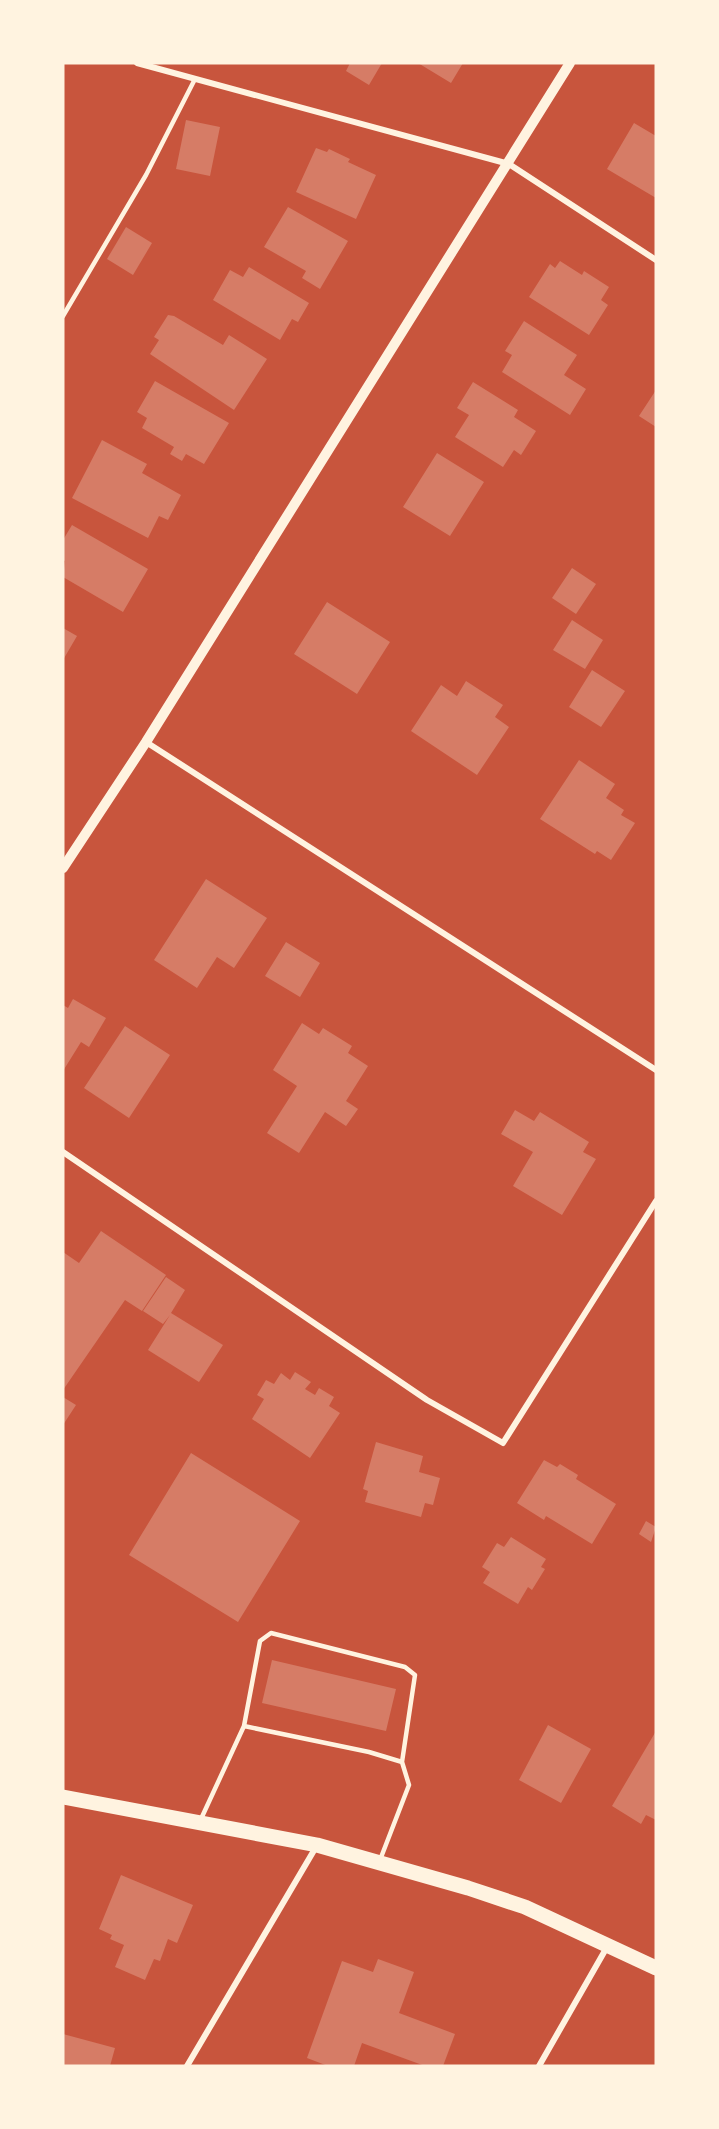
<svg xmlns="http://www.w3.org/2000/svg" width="719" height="2129" font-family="'IBM Plex Serif',serif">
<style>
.building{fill:#d67c66}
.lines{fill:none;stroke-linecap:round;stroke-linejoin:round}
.service{stroke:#fff3e0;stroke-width:4.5}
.minor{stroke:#fff3e0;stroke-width:6}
.tertiary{stroke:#fff3e0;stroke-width:10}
.primary{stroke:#fff3e0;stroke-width:15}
</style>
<rect width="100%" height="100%" fill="#c8553d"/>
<!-- building -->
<path class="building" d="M350,63h32l-13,22 -23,-14z
M418,63h45l-12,20z
M186,120l34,7 -10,49 -34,-7z
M634,123l22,13v62l-49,-29z
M316,148l11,4 2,-3 21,10 -2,3 28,13 -20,44 -60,-27z
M288,207l60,34 -28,48 -18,-11 4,-7 -42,-24z
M126,227l26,16 -19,32 -26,-16z
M560,261l22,14 2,-4 25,16 -8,13 7,5 -19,30 -60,-38 21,-33 5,4z
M249,267l60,36 -11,19 -6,-3 -12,21 -67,-40 17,-30 13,7z
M168,315l6,1 49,29 6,-10 38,24 -33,51 -84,-56 9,-14 -5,-3z
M524,321l53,34 -13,20 22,14 -16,26 -68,-43 10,-17 -7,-4z
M155,381l74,42 -25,41 -18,-10 -4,7 -12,-7 4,-7 -32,-19 5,-10 -10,-6z
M473,382l45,28 -4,7 22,14 -15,24 -7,-5 -11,17 -48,-30 14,-22 -12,-7z
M656,390v37l-17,-11z
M102,440l45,24 -5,9 39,22 -13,25 -9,-4 -11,22 -76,-40z
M437,453l47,29 -34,54 -47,-29z
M72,525l76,44 -25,43 -60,-35 2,-16 -2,-1v-20z
M572,568l24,16 -20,30 -24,-16z
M327,602l63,40 -33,52 -63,-40z
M572,620l31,20 -18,29 -32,-19z
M63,628l14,8 -14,24z
M592,670l33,21 -24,36 -32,-20z
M466,681l37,24 -8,12 14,10 -32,48 -66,-44 30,-46 16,11z
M579,760l36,24 -9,14 18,12 -3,5 14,8 -24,37 -14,-9 -2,3 -55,-35z
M206,879l61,39 -33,50 -17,-11 -20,31 -43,-28z
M286,942l34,21 -20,34 -35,-21z
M73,999l33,19 -17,29 -8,-5 -18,29v-66l5,3z
M302,1023l17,11 4,-6 29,18 -4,7 20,13 -22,35 12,8 -12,17 -21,-14 -26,41 -32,-20 30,-47 -24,-16z
M125,1026l45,29 -41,63 -45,-30z
M515,1110l19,11 6,-9 49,30 -6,10 13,7 -34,56 -49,-29 20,-34 -32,-18z
M101,1231l65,44 -24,36 -17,-11 -62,90v-138l16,11z
M166,1277l19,13 -14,23 52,32 -24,37 -51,-32 22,-35 -7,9 -20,-13z
M295,1372l16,10 -6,7 10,6 4,-7 15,9 -5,9 11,7 -30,45 -58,-39 12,-20 -7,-4 9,-15 8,4 7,-11 9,7z
M63,1397l13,8 -13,20z
M376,1442l47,14 -4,16 21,6 -7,27 -8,-2 -4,14 -56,-15 3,-11 -5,-2z
M191,1453l109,68 -62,101 -109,-67z
M544,1460l13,7 3,-3 18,11 -2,4 40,25 -24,40 -46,-28 -2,4 -27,-17z
M646,1521l10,6 -5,15 -12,-8z
M511,1537l35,22 -5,8 4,2 -13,21 -4,-3 -10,17 -35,-21 7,-11 -8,-5 15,-24 7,4z
M272,1660l124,29 -10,42 -124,-28z
M548,1725l43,24 -30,54 -42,-23z
M656,1731v89l-10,-5 -5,9 -29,-18z
M121,1875l72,30 -16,38 -9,-4 -8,22 -6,-2 -9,21 -30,-13 9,-22 -14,-6 2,-4 -13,-6z
M378,1959l36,13 -15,41 56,21 -12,32h-18l-63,-23 -8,23h-26l-21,-8 35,-97 31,11z
M63,2034l52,14 -5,18h-47z"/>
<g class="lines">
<!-- service -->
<path class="service" d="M63,316l83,-141 49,-96
M244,1726l16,-85 11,-8 134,34 10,8 -13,87
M201,1819l43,-93 125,26 33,10 7,23 -29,75"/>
<!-- minor -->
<path class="minor" d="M137,63l372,101 147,96
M146,742l510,328
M63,1152l364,248 76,43 153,-242
M187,2066l129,-219
M539,2066l68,-119"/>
<!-- tertiary -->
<path class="tertiary" d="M63,868l83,-126 424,-679"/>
<!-- primary -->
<path class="primary" d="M63,1797l254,48 151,43 57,19 131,61"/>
</g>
<!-- border -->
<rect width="719" height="2129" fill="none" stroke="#fff3e0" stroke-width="129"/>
</svg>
